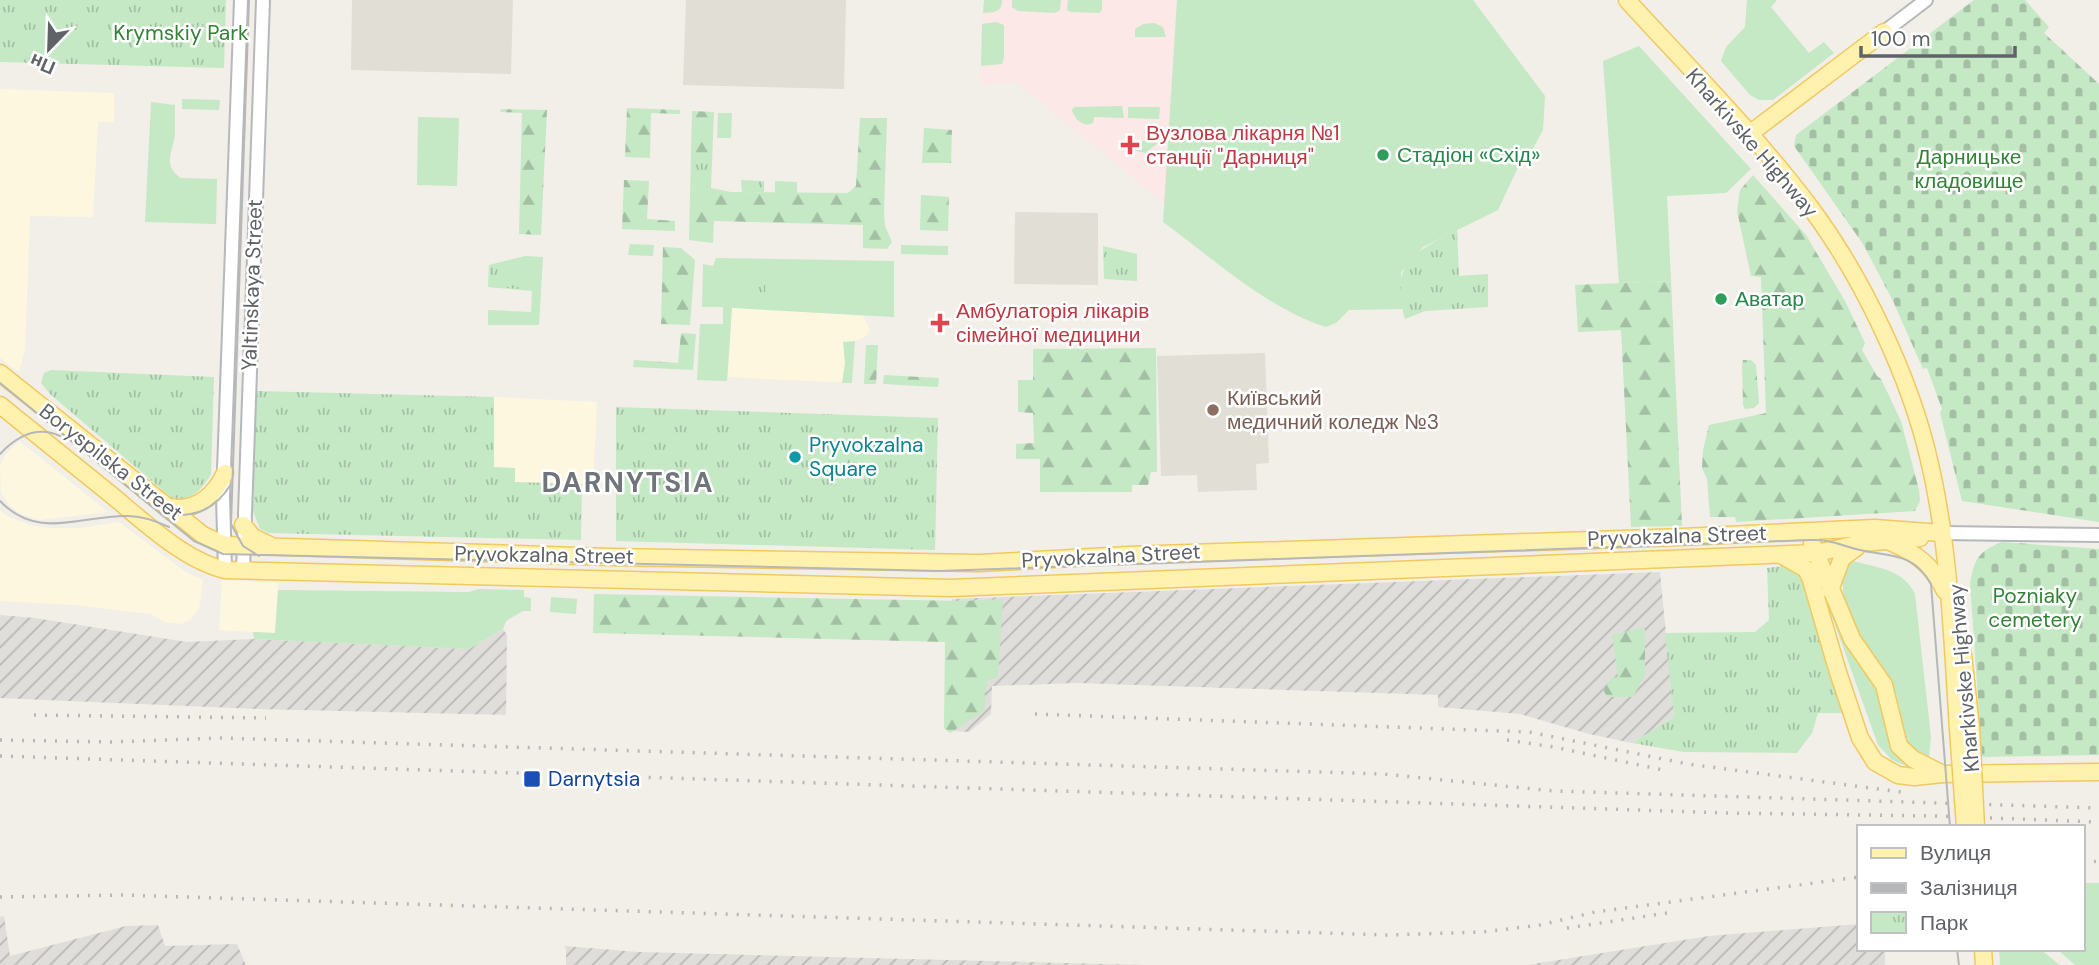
<svg xmlns="http://www.w3.org/2000/svg" width="2099" height="965" font-family="'DM Sans',sans-serif">
<style>
.commercial{fill:#fef7e0}
.industrial{fill:url(#industrial-furrows)}
.education{fill:#e1ded6}
.medical{fill:#fce8e6}
.grass{fill:#c5e8c5}
.forest{fill:url(#forest-firs)}
.cemetery{fill:url(#cemetery-stones)}
.park{fill:url(#park-tufts)}
.lines{fill:none;stroke-linecap:round;stroke-linejoin:round}
.minor-casing{stroke:#b5b8bc;stroke-width:16}
.major-casing{stroke:#f2c960;stroke-width:19}
.minor{stroke:#fff;stroke-width:12}
.major{stroke:#fff2af;stroke-width:16}
.tram{stroke:#b6b7b8;stroke-width:2}
.rail{stroke:#b6b7b8;stroke-width:3.5;stroke-dasharray:2 9;stroke-linecap:butt}
.major-bridge-casing{stroke:#f2c960;stroke-width:19;stroke-linecap:butt}
.major-bridge{stroke:#fff2af;stroke-width:16}
.health-dot{fill:#e0444e;stroke:#fff;stroke-width:2.5}
.leisure-dot{fill:#2e9e5b;stroke:#fff;stroke-width:2.5}
.education-dot{fill:#8d6e63;stroke:#fff;stroke-width:2.5}
.culture-dot{fill:#0f9aa8;stroke:#fff;stroke-width:2.5}
.transit-dot{fill:#1a4fb4;stroke:#fff;stroke-width:2.5}
.labels{text-anchor:middle;stroke-width:5;stroke-linejoin:round;paint-order:stroke}
.park-label{font-size:21px;fill:#348238;stroke:#fff}
.health-label{font-size:21px;fill:#be3a42;stroke:#fff;text-anchor:start}
.street-label{font-size:21px;fill:#5f6368;stroke:#fff}
.leisure-label{font-size:21px;fill:#27864d;stroke:#fff;text-anchor:start}
.education-label{font-size:21px;fill:#785e54;stroke:#fff;text-anchor:start}
.culture-label{font-size:21px;fill:#0d838f;stroke:#fff;text-anchor:start}
.transit-label{font-size:21px;fill:#164399;stroke:#fff;text-anchor:start}
.district-label{font-size:28px;font-weight:bold;letter-spacing:2px;fill:#70757a;stroke:#fff}
</style>
<defs>
<pattern id="industrial-furrows" width="10" height="10" patternUnits="userSpaceOnUse" patternTransform="scale(1.75)"><rect width="10" height="10" fill="#e0deda"/><path d="M-1 1l2-2M0 10L10 0M9 11l2-2" fill="none" stroke="#b9b8b5"/></pattern>
<pattern id="forest-firs" width="22" height="20" patternUnits="userSpaceOnUse" patternTransform="scale(1.75)"><rect width="22" height="20" fill="#c5e8c5"/><path d="M5 1l3.5 6h-7zM16 11l3.5 6h-7z" fill="#a3c0a4"/></pattern>
<pattern id="cemetery-stones" width="16" height="16" patternUnits="userSpaceOnUse" patternTransform="scale(1.75)"><rect width="16" height="16" fill="#c5e8c5"/><path d="M2 7V4a2 2 0 0 1 4 0v3zM10 15v-3a2 2 0 0 1 4 0v3z" fill="#a3c0a4"/></pattern>
<pattern id="park-tufts" width="24" height="20" patternUnits="userSpaceOnUse" patternTransform="scale(1.75)"><rect width="24" height="20" fill="#c5e8c5"/><path d="M3 7l-1-3M5 7V3M7 7l1-3M15 17l-1-3M17 17v-4M19 17l1-3" fill="none" stroke="#a3c0a4"/></pattern>
</defs>
<rect width="100%" height="100%" fill="#f1efe8"/>
<!-- commercial -->
<path class="commercial" d="M0,89l114,4v29h-16l-5,95 -63,-1 -5,132 -6,24 -19,-14z
M732,307l131,9 7,14 -5,7 -10,4 -3,42 -124,-6z
M494,397l103,5 -4,82 -79,-2 -20,-15z
M19,441l43,34 46,37 -68,8 -19,-6 -11,-8 -9,-13 -1,-28 6,-11z
M0,510l7,6 23,9 19,3h31l39,-6 65,49 19,9 -4,29 -9,11 -9,4 -16,-2 -14,-8 -77,-9 -74,-4z
M222,580l56,3 -3,50 -56,-3z"/>
<!-- industrial -->
<path class="industrial" d="M1660,572l14,145 -42,26 -43,-9 -69,-20 -82,-7v-12l-361,-12 -85,3 -1,28 -22,18 -20,-1 3,-132z
M0,615l35,3 152,24 67,-3 215,10 34,-20 4,6 -1,80 -249,-6 -257,-11z
M4,916l6,40 116,-30 32,-1 7,21 72,-2 9,21h-246v-48z
M1859,924v25h26v16h-358l182,-29z
M564,946l75,6 507,13h-580v-16z"/>
<!-- education -->
<path class="education" d="M352,0h161l-2,74 -160,-4z
M686,0h160l-2,89 -161,-4z
M1015,212l83,1v72l-84,-1z
M1265,353l4,110 -13,1 1,26 -59,2 -1,-17 -36,1 -4,-120z"/>
<!-- medical -->
<path class="medical" d="M984,0h193l-12,204 -149,-122 -36,3z"/>
<!-- grass -->
<path class="grass" d="M984,0h18c0,13 -8,12 -19,13z
M1012,0h49l-1,10 -5,3 -37,-2 -6,-4z
M1068,0h34v10l-3,3 -28,-1 -4,-2z
M1177,0h296l72,96 -2,34 -12,22 -10,9 -23,49 -75,37 -22,25 1,37 -53,1 -13,13 -10,4c-61,-20 -111,-67 -163,-105z
M1747,0h30l-6,7 38,46 15,-11 10,11 -61,47h-14l-9,-5 -29,-34 5,-14 19,-20z
M996,22l8,3v33l-2,6 -21,2 1,-42z
M1154,23l9,4 3,10h-31v-8l8,-5z
M1639,46l112,123 -25,24 -59,3 4,85 -52,2 -16,-222z
M182,99l38,1 -1,10 -37,-1z
M151,102l24,3c0,9 0,19 0,28 -1,17 -14,32 6,45l36,1 -1,45 -71,-2z
M1122,106l2,12 -30,-1 -1,6c-9,5 -19,-4 -21,-13l2,-3z
M1128,107h32l-1,12 -31,-1z
M718,113h14l-1,25h-14z
M418,117l41,1 -2,68 -40,-1z
M1126,141h29l2,3 -12,9 -19,-5z
M630,244l24,1 -1,11 -25,-1z
M901,245l47,1v9l-47,-1z
M525,256l18,1 -4,68h-51v-15l43,2 1,-21 -44,-4 1,-22z
M716,258l178,3v56l-162,-9 -5,73 -30,-1 3,-56h23v-17h-21l1,-43 10,2z
M855,341l-3,42h-10l3,-20 -2,-21z
M1853,561c25,7 50,8 62,33l16,143 -2,21 -15,-6 -9,-10c-12,-29 -24,-57 -36,-86 -13,-30 -32,-54 -25,-88z
M1819,580l58,96 13,47 30,49 -28,-12 -14,-15z
M479,589l45,1v7l7,1v13h-8l-17,10 -3,8 -34,20 -215,-10 -1,-7 22,1 3,-43 191,2z
M551,597l26,2 -1,15 -26,-2z
M2083,883h16v82h-24l-18,-16h26z
M1999,949h41l20,16h-60z"/>
<!-- forest -->
<path class="forest" d="M627,108l53,2v4l-29,-1 -1,45 -25,-1z
M501,109l46,1 -6,125 -22,-1 3,-121 -22,-1z
M692,111l22,1 -3,76 20,4 117,1 8,-7 4,-68h27l-3,93 1,15 7,16 -5,7 -24,-1v-23l-149,-4 -1,22 -24,-3z
M924,128l28,2 -1,33h-29z
M1753,175l53,60 39,66 20,42 -3,7 15,26 4,3 20,42 18,69 1,11 -5,10 -179,11 -1,-5h-25l-3,-38 -5,-11 1,-18 6,-25 57,-12 -5,-136 -10,-1 -14,-65 3,-21z
M624,180l25,1 -2,38 28,2v10l-53,-2z
M921,195l28,2 -1,34 -28,-1z
M663,247l18,1 14,12 -5,65 -29,-1z
M1671,281l11,245 -51,1 -10,-197 -43,2 -3,-47z
M681,333l15,1 -3,36 -60,-3 1,-7 44,3z
M866,345h12l-2,39h-12z
M1156,348l1,124h-6l-3,13h-16v7h-92v-33h-24v-15l18,-1 -1,-30 -15,-1v-32h15v-31z
M1743,360h8l5,5 3,38 -5,5 -9,1 -2,-4 -1,-40z
M884,375l55,3 -1,9 -55,-3z
M594,594l370,7 39,-2 -5,78 -11,4 -3,30 -34,22 -6,-5 1,-86 -352,-9z
M1645,627v48l-12,22h-26l-4,-8 9,-11 6,-1 -6,-42z"/>
<!-- cemetery -->
<path class="cemetery" d="M1974,0h51l24,27 -5,6 55,51v438l-137,-21 -22,-88 2,-4 -15,-41 -4,1 -30,-68 -30,-57 -69,-98 2,-11z
M2002,542l97,7v206l-117,2 -12,-174c5,-25 8,-31 32,-41z"/>
<!-- park -->
<path class="park" d="M0,0h226l-2,68 -224,-6z
M1662,152v18l-19,1 -2,-15z
M694,163l15,1 -2,27 -15,-1z
M866,171l15,1 -2,26h-15z
M741,180l23,1v11h-22z
M775,181l22,1v11h-22z
M1457,230l2,46 29,-2v33l-63,4 -20,8c-16,-55 7,-66 52,-89z
M1103,246l34,8v27l-33,-2z
M490,267l32,2 -1,20 -32,-2z
M751,267l15,1 -1,27 -15,-1z
M51,370l163,7 -3,97c-10,17 -18,25 -38,25l-123,-105 -9,-11 3,-10z
M257,391l237,6v70l21,1v14l67,2 -1,56 -312,-7 -9,-4 -7,-18 2,-105z
M616,407l322,11 -3,132 -319,-9z
M1782,566l17,4 8,16 43,127h-32l-6,20 -15,20 -113,-1 -52,-9 42,-26 -9,-84 90,-1 14,-12 -2,-52z"/>
<g class="lines">
<defs>
<path id="minor" d="M1884,32l42,-32
M1942,533l157,2
M225,570l-2,-73 18,-497
M243,571l20,-571"/>
<path id="major" d="M1627,0c62,68 131,137 186,211 50,68 97,166 116,249 21,88 23,179 29,269
M1748,135l136,-103
M0,373l203,162 22,10 386,12 368,6 150,-8 553,-18 193,-9 67,5
M0,405c36,29 73,59 109,88 33,27 74,67 116,77l726,18 865,-35 47,-10 57,-5
M168,507c28,5 46,-11 57,-34
M243,525l10,12 17,8
M1890,542c26,11 42,23 55,49
M1812,543l40,96 32,46 15,61 14,13 30,15
M1781,555l25,14 5,11 26,89 23,69 15,24 23,13 16,2 29,-3 156,-2
M1830,590l12,-32 15,-11
M1963,654l8,73
M1983,949l1,16"/>
</defs>
<!-- minor casing -->
<use href="#minor" class="minor-casing"/>
<!-- major casing -->
<use href="#major" class="major-casing"/>
<!-- minor -->
<use href="#minor" class="minor"/>
<!-- major -->
<use href="#major" class="major"/>
<!-- tram -->
<path class="tram" d="M249,0l-18,524 12,22 16,10
M0,383l194,158 29,13 716,17 872,-31c19,-1 31,6 49,10 31,7 53,2 71,34l19,243
M0,454c16,-17 36,-29 60,-18
M0,501c38,40 81,14 128,15 15,0 28,5 41,11
M160,513c31,6 54,-1 71,-29
M1957,949l2,16"/>
<!-- rail -->
<path class="rail" d="M1035,714l494,18 159,32 213,28
M34,715l232,3
M0,740l110,2 111,-4 1162,36 171,17 545,17
M1507,740l47,7 114,24
M0,756l1728,57 208,3 163,6
M2083,863l16,-2
M0,897l123,-2 1264,40 96,-3 57,-7 55,-13 264,-35
M1567,928l107,-16"/>
<defs>
<path id="major-bridge" d="M1971,727l5,100
M1958,729l7,98"/>
</defs>
<!-- major-bridge casing -->
<use href="#major-bridge" class="major-bridge-casing"/>
<!-- major-bridge -->
<use href="#major-bridge" class="major-bridge"/>
</g>
<!-- markers -->
<g class="health-dot">
<path d="M1126.5 134.5h7v7h7v7h-7v7h-7v-7h-7v-7h7z"/>
<path d="M936.5 312.5h7v7h7v7h-7v7h-7v-7h-7v-7h7z"/>
</g>
<g class="leisure-dot">
<circle cx="1383" cy="155" r="7"/>
<circle cx="1721" cy="299" r="7"/>
</g>
<circle class="education-dot" cx="1213" cy="410" r="7"/>
<circle class="culture-dot" cx="795" cy="457" r="7"/>
<rect class="transit-dot" x="523" y="770" width="18" height="18" rx="3.5"/>
<g class="labels">
<!-- park labels -->
<g class="park-label">
<text x="181" y="40">Krymskiy Park</text>
<text x="1969" y="164">Дарницьке<tspan x="1969" dy="24">кладовище</tspan></text>
<text x="2035" y="603">Pozniaky<tspan x="2035" dy="24">cemetery</tspan></text>
</g>
<!-- health labels -->
<g class="health-label">
<text x="1146" y="140">Вузлова лікарня №1<tspan x="1146" dy="24">станції "Дарниця"</tspan></text>
<text x="956" y="318">Амбулаторія лікарів<tspan x="956" dy="24">сімейної медицини</tspan></text>
</g>
<!-- street labels -->
<g class="street-label">
<text transform="translate(1752 143) rotate(49)" y="7">Kharkivske Highway</text>
<text transform="translate(252 285) rotate(-88)" y="7">Yaltinskaya Street</text>
<text transform="translate(111 462) rotate(38)" y="7">Boryspilska Street</text>
<text transform="translate(1677 536) rotate(-2)" y="7">Pryvokzalna Street</text>
<text transform="translate(544 555) rotate(1)" y="7">Pryvokzalna Street</text>
<text transform="translate(1111 556) rotate(-3)" y="7">Pryvokzalna Street</text>
<text transform="translate(1964 678) rotate(-95)" y="7">Kharkivske Highway</text>
</g>
<!-- leisure labels -->
<g class="leisure-label">
<text x="1397" y="162">Стадіон «Схід»</text>
<text x="1735" y="306">Аватар</text>
</g>
<!-- education labels -->
<g class="education-label">
<text x="1227" y="405">Київський<tspan x="1227" dy="24">медичний коледж №3</tspan></text>
</g>
<!-- culture labels -->
<g class="culture-label">
<text x="809" y="452">Pryvokzalna<tspan x="809" dy="24">Square</tspan></text>
</g>
<!-- transit labels -->
<g class="transit-label">
<text x="548" y="786">Darnytsia</text>
</g>
<!-- district labels -->
<g class="district-label">
<text x="628" y="492">DARNYTSIA</text>
</g>
</g>
<!-- legend -->
<rect x="1857" y="825" width="228" height="126" fill="#ffffff" stroke="#bfc1c3" stroke-width="2"/>
<rect x="1871" y="848" width="35" height="10" fill="#fff2af" stroke="#bfc1c3" stroke-width="2"/>
<text x="1920" y="860" font-size="21" fill="#5f6368">Вулиця</text>
<rect x="1871" y="883" width="35" height="10" fill="#b6b7b8" stroke="#bfc1c3" stroke-width="2"/>
<text x="1920" y="895" font-size="21" fill="#5f6368">Залізниця</text>
<rect x="1871" y="912" width="35" height="21" fill="url(#park-tufts)" stroke="#bfc1c3" stroke-width="2"/>
<text x="1920" y="930" font-size="21" fill="#5f6368">Парк</text>
<!-- north arrow -->
<g transform="translate(49 49) rotate(203)" stroke="#ffffff" stroke-width="5" paint-order="stroke">
<path d="M0-5L12 26L0 18L-12 26Z" fill="#5f6368"/>
<text y="-10" font-size="19" font-weight="bold" text-anchor="middle" fill="#5f6368">Пн</text>
</g>
<!-- scale -->
<path d="M1861 46v10h154v-10" fill="none" stroke="#5f6368" stroke-width="3.5"/>
<text x="1871" y="46" font-size="21" fill="#5f6368" stroke="#ffffff" stroke-width="5" paint-order="stroke">100 m</text>
</svg>
